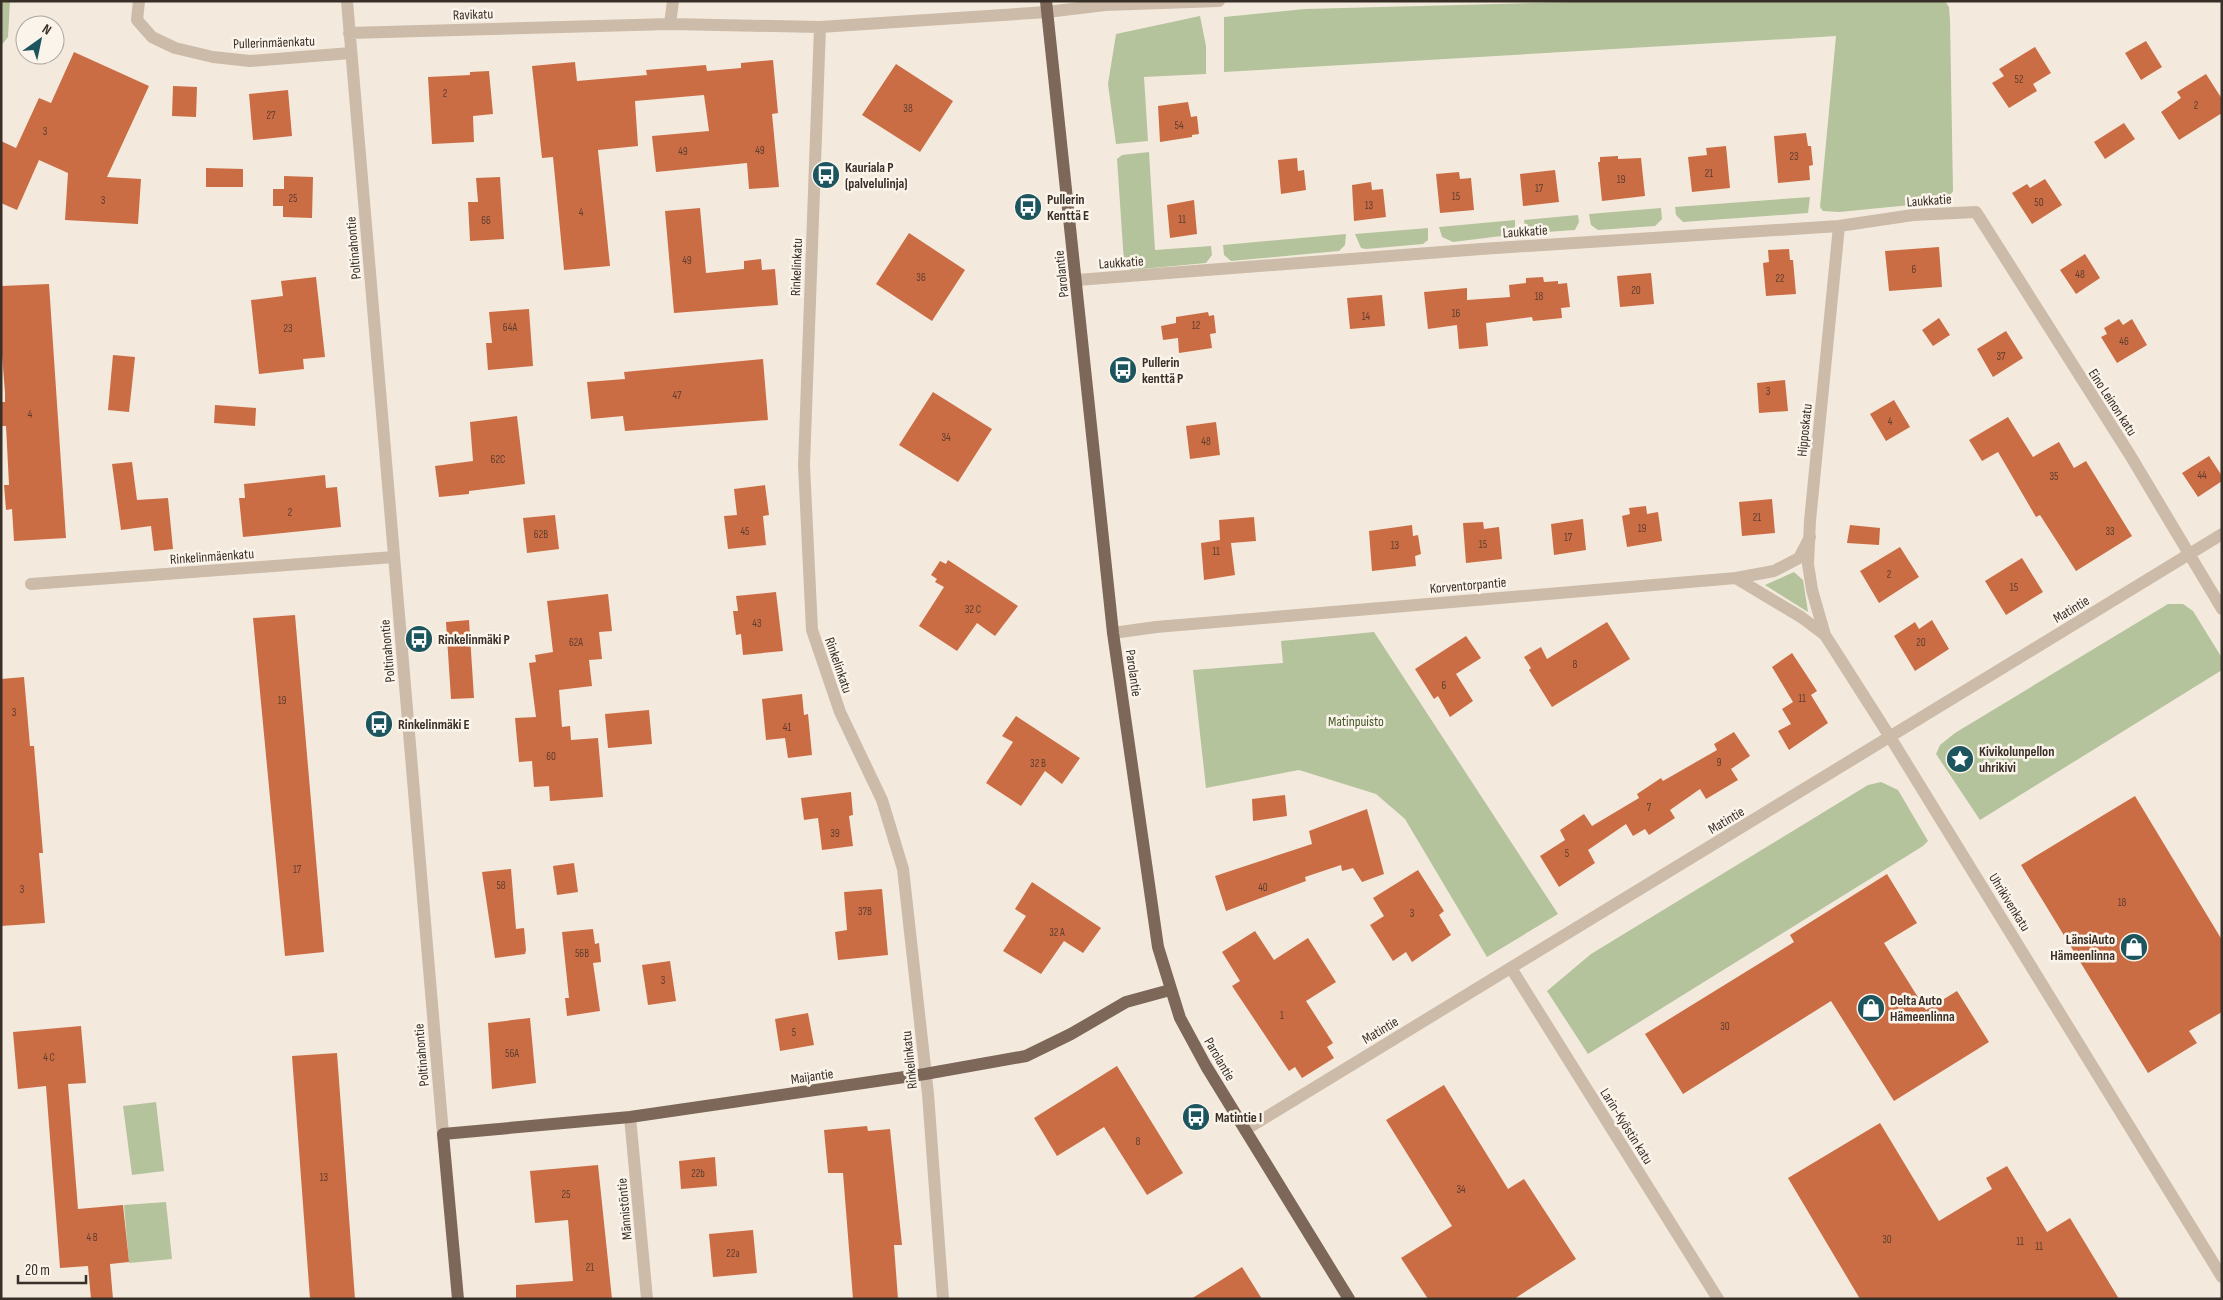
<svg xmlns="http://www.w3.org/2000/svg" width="2223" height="1300" font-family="'Sofia Sans Condensed',sans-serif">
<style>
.green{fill:#b4c39c}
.building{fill:#cb6d44}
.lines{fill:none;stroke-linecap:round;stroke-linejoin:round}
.minor{stroke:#ccbba8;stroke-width:12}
.major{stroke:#7c6759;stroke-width:12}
.labels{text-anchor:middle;stroke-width:5;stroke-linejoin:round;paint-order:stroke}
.number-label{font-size:11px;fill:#5e3e30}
.street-label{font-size:14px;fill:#392f29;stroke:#fbf4ea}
.poi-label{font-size:14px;font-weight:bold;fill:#392f29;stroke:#fbf4ea;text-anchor:start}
.park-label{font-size:14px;fill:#45582b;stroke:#fbf4ea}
</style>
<rect width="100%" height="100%" fill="#f3eadd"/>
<!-- green -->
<path class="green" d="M1,1h9l-2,36 -7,9z
M1609,1h336l4,6 1,13 3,171 -5,7 -7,4 -102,10 -16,-1 -3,-4 16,-171 -612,36v-55l81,-8z
M1200,16l6,30v28l-62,3 4,64 -32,3 -8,-60 8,-50z
M1149,152l6,98 56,-4 1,9 -6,8 -75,7 -7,-8 -7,-103 5,-4z
M1810,197l-2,16 -125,9 -7,-7 -1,-8z
M1661,208l1,11 -7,7 -57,4 -7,-5 -2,-11z
M1578,215l1,7 -4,8 -43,3 -7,-6 -1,-7z
M1515,220v9l-6,6 -56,7 -11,-5 -3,-10z
M1428,228v12l-5,4 -57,5 -5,-1 -6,-14z
M1346,234l-1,11 -6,6 -108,10 -7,-6 -1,-10z
M1794,572l9,8 5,32 -43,-27z
M2168,604h15l10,7 29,47v12l-242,150 -44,-66 4,-9 15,-12z
M1374,632l184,282 -71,43 -82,-138 -29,-25 -77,-24 -93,18 -13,-118 90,-7 -2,-22z
M1881,782l17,8 30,51 -5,5 -335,208 -41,-63 44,-37 277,-169z
M156,1102l8,69 -32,4 -9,-69z
M166,1202l6,57 -43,4 -5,-58z"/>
<!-- building -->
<path class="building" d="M2146,41l16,26 -21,13 -16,-27z
M2035,47l16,26 -18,11 4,7 -28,17 -17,-25 12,-7 -5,-7z
M74,52l75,34 -42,91 34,2 -3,45 -73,-4 3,-47 -29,-13 -22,50 -16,-7v-62l15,7 23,-50 12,5z
M773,60l5,53 -6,1 7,73 -30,2 -2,-26 -91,9 -4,-36 57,-5 -5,-36 -69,6 3,45 -40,4 12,116 -46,4 -11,-113 -11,1 -10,-92 43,-4 2,19 70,-6 -1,-5 60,-5 1,6 34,-3v-5z
M896,64l57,37 -33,51 -58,-37z
M489,71l4,43 -20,2 1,26 -42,2 -4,-67 42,-2v-3z
M2206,74l16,25v14l-43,27 -18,-28 20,-14 -4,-6z
M173,86l24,1 -1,30 -24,-1z
M288,90l4,46 -39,4 -4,-46z
M1188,102l3,15 6,-1 2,18 -7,1v2l-32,5 -2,-36z
M2124,123l11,16 -30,20 -11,-17z
M1806,133l2,13h3l2,19 -4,1 1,14 -32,3 -4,-47z
M1726,146l4,42 -38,4 -4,-35 19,-2 -1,-7z
M1618,156v3l23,-1 4,38 -43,5 -4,-39h2v-5z
M1297,158l1,13 6,-1 2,20 -25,4 -3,-34z
M206,168l37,1v18h-37z
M1555,170l4,32 -36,4 -3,-32z
M1459,172l1,7 11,-1 3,32 -34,3 -4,-39z
M284,176l29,1 -1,41 -29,-1v-11h-10v-17h11z
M500,177l4,62 -34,2 -2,-39h10l-2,-24z
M2045,179l17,26 -30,19 -20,-31 15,-9 3,4z
M1371,182l1,8 11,-1 3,28 -32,4 -2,-36z
M1194,200l3,34 -27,4 -3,-33z
M700,208l6,65 38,-4v-8l17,-2 1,11 13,-1 3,36 -104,8 -9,-102z
M909,233l56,37 -33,51 -56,-37z
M1939,247l3,40 -53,4 -4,-40z
M1789,249l1,11h3l3,34 -30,2 -3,-33 6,-1 -1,-12z
M2085,254l15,24 -24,16 -16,-24z
M1651,273l3,31 -34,3 -3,-31z
M316,277l9,80 -22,2 1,10 -45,5 -8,-74 32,-4 -2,-15z
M1543,277l1,5 14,-1v3l9,-1 3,24 -9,1 1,10 -29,3 -1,-4 -46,6 2,23 -29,3 -2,-24 -29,4 -4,-37 43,-4v12l43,-3 -1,-12 17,-2v-5z
M49,284l17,254 -52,3 -2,-32 -6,1 -2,-25h5l-3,-59h-5v-24h4v-9l-4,-51v-56z
M1382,295l3,31 -35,3 -3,-31z
M529,309l4,57 -45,4 -2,-27h6l-3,-31z
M1208,312l1,4 5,-1 2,18 -6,1 2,14 -33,5 -1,-15 -15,2 -2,-14 15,-3v-6z
M1939,318l11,17 -17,11 -11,-16z
M2119,319l4,6 9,-6 15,26 -30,18 -16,-26 6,-3 -3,-6z
M2006,331l17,27 -30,19 -16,-28z
M113,355l22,2 -6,55 -21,-2z
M763,359l5,61 -143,11 -2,-15 -32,3 -4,-37 38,-3 -1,-7z
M1785,380l3,31 -29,2 -2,-30z
M933,392l59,37 -34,53 -59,-37z
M1894,400l16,27 -24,14 -16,-27z
M215,405l41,3 -1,18 -41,-3z
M517,416l8,68 -56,7v3l-30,3 -4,-31 38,-5 -3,-39z
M2008,417l25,40 26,-15 15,26 12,-7 46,75 -56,35 -36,-56 -4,2 -38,-65 -16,9 -13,-21z
M1216,422l4,33 -30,4 -4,-33z
M2209,456l13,20v5l-24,16 -16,-24z
M132,462l5,38 31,-2 5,51 -19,2 -3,-25 -30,4 -9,-66z
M325,475l1,13 11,-1 4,40 -98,10 -4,-39h6l-1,-14z
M765,485l4,30 -6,1 3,29 -38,4 -4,-33 13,-1 -3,-26z
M1772,499l3,34 -33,3 -3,-34z
M1646,506l1,8 11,-2 4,29 -35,6 -5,-31 8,-2 -1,-6z
M555,515l4,34 -32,4 -4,-35z
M1254,517l2,24 -25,2 4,32 -31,5 -3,-37 19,-3 -1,-20z
M1583,519l3,31 -32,5 -3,-31z
M1483,522l1,7 15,-2 3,32 -36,4 -3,-40z
M1412,525l1,11 5,-1 3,19 -6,2 1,10 -44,5 -3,-40z
M1850,525l30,3 -1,17 -32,-2z
M1900,547l19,30 -40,26 -19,-32z
M2022,558l21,34 -37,23 -21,-34z
M948,560l70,46 -23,30 -18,-13 -20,28 -38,-25 25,-39 -9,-5 2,-3 -6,-4 9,-14 6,3z
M776,592l7,59 -40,4 -2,-21 -5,1 -3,-24h5l-2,-15z
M608,594l4,37 -13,1 3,27 -13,1 3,26 -33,4 3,37 8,-1 1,14 27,-2 5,59 -53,4 -1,-15 -15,1 -2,-26 -13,1 -4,-44 21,-1 -7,-54 7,-1 -1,-7 18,-3 -6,-51z
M295,615l29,337 -39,4 -32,-338z
M469,620l5,78 -23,1 -5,-77z
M1932,620l17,29 -34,22 -21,-35 21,-14 4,7z
M1607,622l23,37 -78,48 -23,-37 2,-2 -7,-11 17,-10 6,12z
M1466,636l15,22 -25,16 17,27 -23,16 -12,-21 -4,3 -19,-30z
M1792,653l25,38 -6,4 17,28 -39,27 -11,-19 13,-7 -9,-15 11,-7 -21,-35z
M24,677l6,69h4l9,107h-4l6,70 -44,3v-247z
M802,694l2,21 4,-1 4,41 -24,3 -3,-20 -19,2 -4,-41z
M649,710l3,34 -44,4 -3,-34z
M1016,716l64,42 -18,26 -17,-13 -24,35 -35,-23 27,-41 -11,-6z
M1734,732l16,24 -19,13 7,11 -32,19 -6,-10 -30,21 5,8 -26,17 -4,-6 -12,7 -7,-12 -38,26 7,13 -36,24 -19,-31 25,-16 -5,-10 24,-16 8,12 47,-28 -2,-4 24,-16 2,3 54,-31 -3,-6z
M851,792l2,23 -4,1 4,30 -31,4 -4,-32 -14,2 -3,-22z
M1285,795l2,21 -34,5 -1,-22z
M2135,796l87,144v72l-33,19 8,12 -49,30 -127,-208z
M1367,809l17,65 -22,8 -9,-14 -11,3 -1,-6 -36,12 1,4 -80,30 -11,-35 97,-32 -3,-13z
M574,863l4,29 -21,3 -4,-29z
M511,869l5,60 8,-1 2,22 -1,4 -30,4 -13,-86z
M1418,870l26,41 -5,4 12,20 -39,27 -6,-10 -13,9 -23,-36 14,-9 -11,-18z
M1887,874l30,49 -33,20 42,67 31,-19 32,51 -95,59 -63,-100 -148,93 -38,-60 149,-92 -4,-7z
M1032,882l69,46 -18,25 -19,-12 -23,33 -38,-23 23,-35 -11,-7z
M882,889l6,66 -50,5 -3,-28 12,-2 -3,-38z
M593,929l2,15 4,-1 2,19 -8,1 7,48 -33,5 -2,-18h4l-7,-66z
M1255,931l19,29 34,-22 28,44 -30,19 27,42 -6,4 7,11 -32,20 -7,-11 -6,4 -57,-85 8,-5 -18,-29z
M670,961l6,40 -28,4 -6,-40z
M808,1013l6,32 -34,6 -5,-32z
M530,1018l6,65 -44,6 -4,-66z
M81,1026l5,57 -18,1 10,125 45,-4 6,57 -19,2 3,35h-22l-3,-33 -28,2 -14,-182 -28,3 -5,-57z
M337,1053l18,246h-45l-18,-243z
M1117,1066l66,107 -36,22 -43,-68 -47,29 -23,-38z
M1444,1085l64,104 16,-10 52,80 -62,40h-86l-27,-41 51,-32 -66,-106z
M1880,1123l59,98 53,-32 -6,-11 21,-12 40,66 23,-14 49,81h-259l-72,-121z
M867,1126l1,5 22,-2 12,116h-8l4,54h-45l-10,-126h-15l-4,-43z
M715,1157l2,29 -36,3 -2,-28z
M598,1165l14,134h-96v-14l57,-4 -5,-61 -33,3 -5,-52z
M753,1230l4,43 -44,4 -4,-43z
M1242,1267l20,32h-71z"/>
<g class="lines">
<!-- minor -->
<path class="minor" d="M139,1l-2,19 15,17 23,11 38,9 37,4 101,-8
M347,1l96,1133
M670,24l3,-23
M820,27l-16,438 8,165 28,82 42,88 21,69 25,225 15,205
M349,33l321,-9 150,3 227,-15 58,-7 114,-4
M1077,280l404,-31 358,-23 74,-11 63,-3 154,243 92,154
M1736,578l65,39 24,18 65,102 332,540
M31,584l363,-27
M1113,633l43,-6 580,-49 38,-7 25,-13 11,-21
M1825,635l-13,-45 -4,-26 2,-43 29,-295
M1511,968l207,331
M630,1117l17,182
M1245,1130l977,-596"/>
<!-- major -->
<path class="major" d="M1046,1l67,632 45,314 22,71 26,48 143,233
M458,1299l-15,-165 187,-17 295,-43 101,-18 45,-22 55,-32 44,-12"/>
</g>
<!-- icons -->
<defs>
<symbol id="bus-disc" viewBox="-11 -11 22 22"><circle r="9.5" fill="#1c555d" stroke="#fbf4ea"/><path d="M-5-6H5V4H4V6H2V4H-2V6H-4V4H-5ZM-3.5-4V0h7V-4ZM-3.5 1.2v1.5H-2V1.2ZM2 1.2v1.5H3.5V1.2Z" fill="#fff"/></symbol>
<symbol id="sight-disc" viewBox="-11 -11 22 22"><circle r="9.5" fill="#1c555d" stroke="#fbf4ea"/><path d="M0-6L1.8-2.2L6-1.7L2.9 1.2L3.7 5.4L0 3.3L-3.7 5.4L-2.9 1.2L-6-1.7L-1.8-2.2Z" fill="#fff"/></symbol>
<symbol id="shop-disc" viewBox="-11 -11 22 22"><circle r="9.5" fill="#1c555d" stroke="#fbf4ea"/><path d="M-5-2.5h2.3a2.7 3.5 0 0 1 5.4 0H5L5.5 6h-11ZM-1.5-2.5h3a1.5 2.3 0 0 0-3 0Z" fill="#fff"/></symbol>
</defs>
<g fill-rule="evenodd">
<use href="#bus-disc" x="810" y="159" width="32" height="32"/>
<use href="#bus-disc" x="1012" y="191" width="32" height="32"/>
<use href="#bus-disc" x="1107" y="354" width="32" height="32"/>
<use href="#bus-disc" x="403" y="623" width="32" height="32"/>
<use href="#bus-disc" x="363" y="708" width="32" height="32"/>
<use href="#sight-disc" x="1944" y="743" width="32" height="32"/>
<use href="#shop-disc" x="2118" y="931" width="32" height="32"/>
<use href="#shop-disc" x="1855" y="992" width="32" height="32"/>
<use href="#bus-disc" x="1180" y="1101" width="32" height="32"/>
</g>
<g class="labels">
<!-- number labels -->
<g class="number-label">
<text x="2019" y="83">52</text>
<text x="445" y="97">2</text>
<text x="2196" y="109">2</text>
<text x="908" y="112">38</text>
<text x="271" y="119">27</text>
<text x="1179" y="129">54</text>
<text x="45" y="135">3</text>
<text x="760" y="154">49</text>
<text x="683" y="155">49</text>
<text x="1794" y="160">23</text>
<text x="1709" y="177">21</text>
<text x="1621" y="183">19</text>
<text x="1539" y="192">17</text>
<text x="1456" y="200">15</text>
<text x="293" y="202">25</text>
<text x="103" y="204">3</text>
<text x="2039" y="206">50</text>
<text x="1369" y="209">13</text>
<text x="581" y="216">4</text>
<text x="1182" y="223">11</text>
<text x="486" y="224">66</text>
<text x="687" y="264">49</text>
<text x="1914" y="273">6</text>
<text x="2080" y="278">48</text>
<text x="921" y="281">36</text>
<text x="1780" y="282">22</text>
<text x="1636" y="294">20</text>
<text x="1539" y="300">18</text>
<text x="1456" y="317">16</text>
<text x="1366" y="320">14</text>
<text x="1196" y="329">12</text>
<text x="510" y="331">64A</text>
<text x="288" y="332">23</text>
<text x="2124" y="345">46</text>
<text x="2001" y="360">37</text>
<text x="1768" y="395">3</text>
<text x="677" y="399">47</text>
<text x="30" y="418">4</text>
<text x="1890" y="425">4</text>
<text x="946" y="441">34</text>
<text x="1206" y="445">48</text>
<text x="498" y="463">62C</text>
<text x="2202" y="479">44</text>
<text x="2054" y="480">35</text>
<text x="290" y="516">2</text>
<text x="1757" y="521">21</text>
<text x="1642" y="532">19</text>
<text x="745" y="535">45</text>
<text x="2110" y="535">33</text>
<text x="541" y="538">62B</text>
<text x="1568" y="541">17</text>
<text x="1483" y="548">15</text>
<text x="1395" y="549">13</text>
<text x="1216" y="555">11</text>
<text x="1889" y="578">2</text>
<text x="2014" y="591">15</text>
<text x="973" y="613">32 C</text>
<text x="757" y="627">43</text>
<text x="576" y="646">62A</text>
<text x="1921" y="646">20</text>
<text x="1575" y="668">8</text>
<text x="1444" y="689">6</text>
<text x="1802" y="702">11</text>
<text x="282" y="704">19</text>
<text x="14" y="716">3</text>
<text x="787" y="731">41</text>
<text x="551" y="760">60</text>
<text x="1719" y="766">9</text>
<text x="1038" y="767">32 B</text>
<text x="1649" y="811">7</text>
<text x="835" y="837">39</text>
<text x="1567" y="857">5</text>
<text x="297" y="873">17</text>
<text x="501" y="889">58</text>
<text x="1263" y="891">40</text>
<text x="22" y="893">3</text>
<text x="2122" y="906">18</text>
<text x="865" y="915">37B</text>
<text x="1412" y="917">3</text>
<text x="1057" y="936">32 A</text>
<text x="582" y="957">56B</text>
<text x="663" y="984">3</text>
<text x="1282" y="1019">1</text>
<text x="1725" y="1030">30</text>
<text x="794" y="1036">5</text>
<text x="512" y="1057">56A</text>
<text x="49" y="1061">4 C</text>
<text x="1138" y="1145">8</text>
<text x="698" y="1177">22b</text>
<text x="324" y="1181">13</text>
<text x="1461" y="1193">34</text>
<text x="566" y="1198">25</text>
<text x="92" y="1241">4 B</text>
<text x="1887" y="1243">30</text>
<text x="2020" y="1245">11</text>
<text x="2039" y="1250">11</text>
<text x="733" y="1257">22a</text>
<text x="590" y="1271">21</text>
</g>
<!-- street labels -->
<g class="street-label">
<text transform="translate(473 14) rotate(-2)" y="5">Ravikatu</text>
<text transform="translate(274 42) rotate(-2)" y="5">Pullerinmäenkatu</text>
<text transform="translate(1929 200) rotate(-4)" y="5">Laukkatie</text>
<text transform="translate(1525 231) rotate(-4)" y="5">Laukkatie</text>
<text transform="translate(353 248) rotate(-95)" y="5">Poltinahontie</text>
<text transform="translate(1121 262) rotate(-4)" y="5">Laukkatie</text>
<text transform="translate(796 267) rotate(-88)" y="5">Rinkelinkatu</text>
<text transform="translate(1061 274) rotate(-96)" y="5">Parolantie</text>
<text transform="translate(2113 402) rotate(57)" y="5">Eino Leinon katu</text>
<text transform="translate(1804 430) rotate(-84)" y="5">Hipposkatu</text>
<text transform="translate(212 556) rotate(-4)" y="5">Rinkelinmäenkatu</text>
<text transform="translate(1468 585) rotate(-5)" y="5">Korventorpantie</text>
<text transform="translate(2071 609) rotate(-31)" y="5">Matintie</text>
<text transform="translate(387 651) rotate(-95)" y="5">Poltinahontie</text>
<text transform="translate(839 665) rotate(71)" y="5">Rinkelinkatu</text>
<text transform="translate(1134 673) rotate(82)" y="5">Parolantie</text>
<text transform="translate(1726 820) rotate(-31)" y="5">Matintie</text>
<text transform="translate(2010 902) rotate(58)" y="5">Uhrikivenkatu</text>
<text transform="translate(1380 1030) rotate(-31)" y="5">Matintie</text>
<text transform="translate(421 1055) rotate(-95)" y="5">Poltinahontie</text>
<text transform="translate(1220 1059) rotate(60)" y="5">Parolantie</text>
<text transform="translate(909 1060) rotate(-96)" y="5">Rinkelinkatu</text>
<text transform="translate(812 1076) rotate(-8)" y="5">Maijantie</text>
<text transform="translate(1627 1126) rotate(58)" y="5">Larin-Kyöstin katu</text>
<text transform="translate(624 1209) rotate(-95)" y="5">Männistöntie</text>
</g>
<!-- poi labels -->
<g class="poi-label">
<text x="845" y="172">Kauriala P<tspan x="845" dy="16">(palvelulinja)</tspan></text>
<text x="1047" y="204">Pullerin<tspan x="1047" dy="16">Kenttä E</tspan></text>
<text x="1142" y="367">Pullerin<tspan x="1142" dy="16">kenttä P</tspan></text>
<text x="438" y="644">Rinkelinmäki P</text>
<text x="398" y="729">Rinkelinmäki E</text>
<text x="1979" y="756">Kivikolunpellon<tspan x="1979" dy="16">uhrikivi</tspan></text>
<text x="2115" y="944" text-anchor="end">LänsiAuto<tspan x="2115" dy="16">Hämeenlinna</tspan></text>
<text x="1890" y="1005">Delta Auto<tspan x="1890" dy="16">Hämeenlinna</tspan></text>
<text x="1215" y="1122">Matintie I</text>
</g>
<!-- park labels -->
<g class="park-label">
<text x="1356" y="726">Matinpuisto</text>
</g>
</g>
<!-- border -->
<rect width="2223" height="1300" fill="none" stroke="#392f29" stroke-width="5"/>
<!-- north arrow -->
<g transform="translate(40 40) rotate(33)"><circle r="24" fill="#fbf4ea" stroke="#ada59d"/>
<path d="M0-4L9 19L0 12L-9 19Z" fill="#1c555d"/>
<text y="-8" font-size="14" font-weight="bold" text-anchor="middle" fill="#392f29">N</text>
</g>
<!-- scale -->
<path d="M18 1275v8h68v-8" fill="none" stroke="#392f29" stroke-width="2.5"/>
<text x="25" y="1275" font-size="15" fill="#392f29" stroke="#fbf4ea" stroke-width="4" paint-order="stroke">20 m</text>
</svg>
